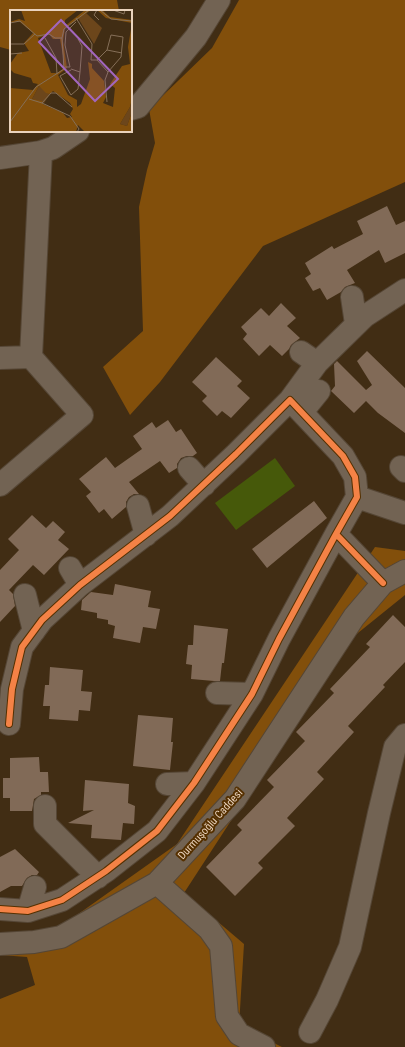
<svg xmlns="http://www.w3.org/2000/svg" width="405" height="1047" font-family="'Roboto Condensed',sans-serif">
<style>
.forest{fill:#824f0b}
.water{fill:#46590a}
.building{fill:#816a57}
.lines{fill:none;stroke-linecap:round;stroke-linejoin:round}
.minor-casing{stroke:#554635;stroke-width:24}
.minor{stroke:#726353;stroke-width:22}
.cycleway-casing{stroke:#553000;stroke-width:8}
.cycleway{stroke:#f48246;stroke-width:6}
.labels{text-anchor:middle;stroke-width:4;stroke-linejoin:round;paint-order:stroke}
.street-label{font-size:11px;fill:#ead3bd;stroke:#553000}
.inset-road{fill:none;stroke:#856f58;stroke-width:1}
.view{fill:#a266be;fill-opacity:0.15;stroke:#a266be;stroke-width:2}
.inset-edge{fill:none;stroke:#ead3bd;stroke-width:2}
</style>
<rect width="100%" height="100%" fill="#412d14"/>
<!-- forest -->
<path class="forest" d="M0,0h117l2,11h-108v39l-11,-3z
M239,0h166v182l-142,64 -103,136 -30,33 -27,-48 40,-36 -4,-124 8,-37 8,-27 -6,-34 63,-61z
M375,547l30,4v44l-57,46 -164,252 60,51 -5,82 43,21h-282v-48l35,-14 -8,-28 -27,-2 43,-16 134,-95z"/>
<!-- water -->
<path class="water" d="M275,458l20,28 -59,44 -21,-27z"/>
<!-- building -->
<path class="building" d="M387,206l9,19 9,-4v32l-20,10 -6,-13 -32,20 8,13 -10,4 -4,5 -14,8 -7,-12 -7,3 -8,-13 6,-4 -6,-11 27,-17 2,3 29,-15 -6,-13z
M281,303l15,15 -9,8 13,12 -9,7 -2,4 -7,7 -12,-11 -11,11 -16,-17 4,-5 -6,-7 20,-19 8,8z
M367,351l38,37v45l-27,-20 -12,-12 -12,12 -23,-22 4,-5 -1,-22 3,-3 29,29 6,-5 -15,-24z
M216,357l26,24 -5,5 13,12 -19,20 -9,-7 -5,5 -15,-15 5,-5 -15,-14z
M168,420l8,12 5,-3 16,24 -4,3h-6l-6,2 -4,6v4l-8,5 -9,-12 -31,21 10,12h-5l-5,3 -3,5v5l-14,12 -8,-10 -5,4 -13,-17 5,-4 -12,-13 27,-22 9,11 27,-19 -9,-13 19,-14 4,6z
M314,501l13,17 -60,50 -15,-19z
M32,515l14,13 7,-7 12,11 -7,8 11,9 -25,26 -11,-10 -24,25 4,4 2,12 -15,16v-52l19,-20 -11,-11z
M115,584l36,7 -3,16 12,2 -4,20 -13,-2 -3,16 -27,-5 2,-12 -7,-2v-4l-11,-2v-5l-16,-3 1,-10 9,-8 22,3z
M393,615l12,12v35l-22,23 2,2 -37,39 6,6 -37,40 7,7 -37,39 8,8 -37,37 5,5 -28,28 -29,-29 36,-37 -5,-5 37,-38 -7,-7 38,-39 -9,-9 38,-39 -4,-4 40,-42 -4,-3z
M194,625l34,4 -4,34h-2l-2,18h-6l-23,-2 1,-14 -6,-1 2,-19h5z
M50,667l33,3 -2,21 11,1 -2,19 -11,-1 -1,11 -29,-2 1,-13h-7l2,-21h4z
M138,715l35,3 -2,24h2l-3,28 -37,-4z
M39,757l1,15h8l1,20h-8v3l-7,4 -2,12h-22v-13h-7v-20h7v-20z
M85,780l44,4 -1,19 7,3 -1,18 -11,-1 -2,17 -30,-2 1,-13 -24,-2 26,-13 -11,1z
M15,849l24,23 -2,3h-5l-5,3 -5,8h-11l-11,6v-35z"/>
<g class="lines">
<defs>
<path id="minor" d="M131,109l7,-2 58,-70 23,-37
M0,158l41,-6 12,-4 25,-17
M352,297l4,27
M301,352l16,11
M31,357l10,-205
M0,358l31,-1 51,58 -82,70
M290,400l27,-37 48,-47 40,-26
M302,412l17,-21
M401,467l4,4
M189,468l15,17
M357,497l48,16
M138,506l8,29
M70,568l10,17
M25,595l9,36
M217,693l35,1
M9,724l3,-35 10,-42 20,-27 38,-35 90,-69 66,-62 54,-54 53,56 12,21 2,20 -21,37
M167,784l27,-1
M45,806v18l53,53
M157,883l52,46 12,17 6,70 12,18 25,13
M0,909l28,2 34,-11 44,-29 51,-40 37,-48 58,-89 27,-55 57,-105 47,49
M28,911l7,-24
M0,944l34,-2 27,-5 96,-54 78,-84 119,-182 29,-34 22,-12
M310,1032l17,-32 23,-53 29,-134 16,-66 10,-12"/>
</defs>
<!-- minor casing -->
<use href="#minor" class="minor-casing"/>
<!-- minor -->
<use href="#minor" class="minor"/>
<defs>
<path id="cycleway" d="M9,724l3,-35 10,-42 20,-27 38,-35 90,-69 66,-62 54,-54 53,56 12,21 2,20 -21,37
M0,909l28,2 34,-11 44,-29 51,-40 37,-48 58,-89 27,-55 57,-105 47,49"/>
</defs>
<!-- cycleway casing -->
<use href="#cycleway" class="cycleway-casing"/>
<!-- cycleway -->
<use href="#cycleway" class="cycleway"/>
</g>
<g class="labels">
<!-- street labels -->
<g class="street-label">
<text transform="translate(210 824) rotate(-48)" y="4">Durmuşoğlu Caddesi</text>
</g>
</g>
<!-- overview -->
<g transform="translate(10 10)">
<rect width="122" height="122" fill="#412d14"/>
<path d="M76,3l16,15 -8,16 -16,-26zM29,76l11,8 -6,9 -12,-4zM122,89v13l-5,14 -7,-2 10,-17z" fill="#6c461b"/>
<path d="M11,0h57l-13,10v6l20,-16h6l-26,18 -2,13 4,27 -9,7 10,20 9,5v7l4,-3 9,-25 -2,-17 4,2v4l12,13 2,16 -3,6 10,4 2,-19 -5,-4 12,-18 8,-2 -2,-17 4,-24 -26,-5 -9,-8h5l8,7 22,3v79l-2,8 -10,17 7,2 5,-14v20h-47l-7,-7 -2,7h-66v-44l23,2 5,-6 -5,-1 -2,-5 -17,-5 -4,-4v-5l8,-11 11,-2 -5,-8 9,-10 -13,-11h-10l9,-3 6,2zM39,24l4,5h7l4,22 -1,8 -6,4h-6l-13,-35zM29,76l7,7 4,1 3,-3 17,12 3,6 -3,5 2,3 -5,1 -4,-5 -20,-9 -1,-3 -10,-2z" fill="#824f0b" fill-rule="evenodd"/>
<path class="inset-road" d="M87,0l-3,5 5,5M90,0l11,9 21,2M103,0l11,4 1,-4M66,8l16,26 -1,16h6l10,-10 4,-15 12,2 -2,20 -13,15 -3,8 2,22M0,13l10,-2 17,15 12,-2 6,4h7M35,28l11,20 1,16M0,34h14l11,-10M97,40l15,3M0,44l12,-1M87,50l11,12M55,57h5l-5,-22 1,-13 10,-10M61,59l9,3 2,-26 -4,-7M61,60l-11,6 11,19 7,-6 2,-17M19,89l13,4 9,-10h5l16,14M32,93l28,13 9,13 -2,3M0,112l26,-35 28,-18 -2,-31 2,-9 25,-19"/>
<path class="view" d="M51,10l57,59 -23,22 -56,-59z"/>
<rect width="122" height="122" class="inset-edge"/>
</g>
</svg>
